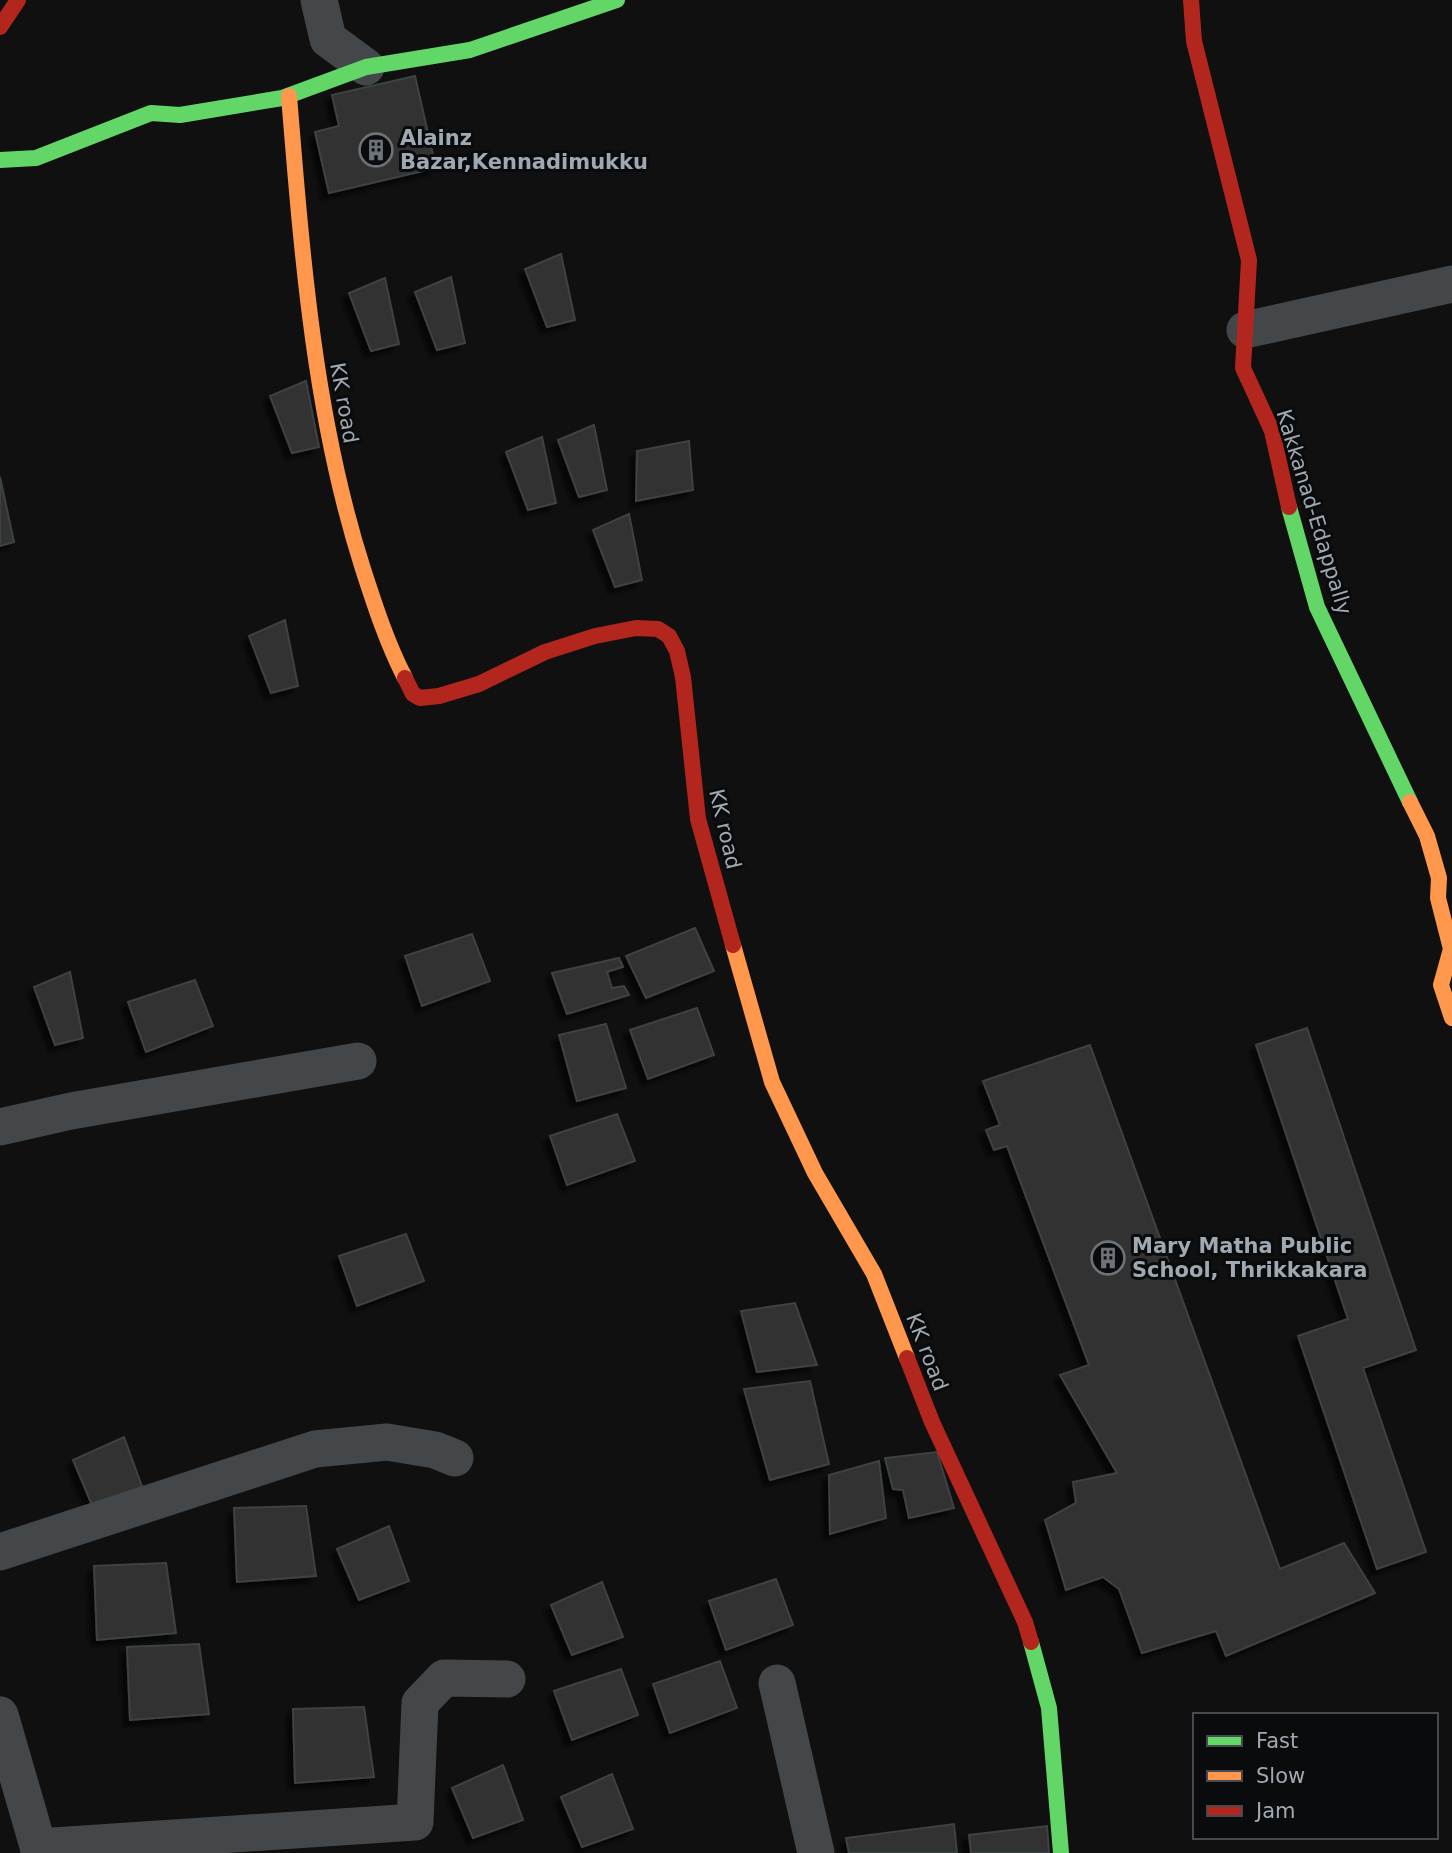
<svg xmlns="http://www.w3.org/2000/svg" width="1452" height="1853" font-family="'DejaVu Sans',sans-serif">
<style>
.building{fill:#303133;stroke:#3e4244;stroke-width:2;filter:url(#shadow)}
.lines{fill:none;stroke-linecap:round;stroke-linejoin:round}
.street{stroke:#444749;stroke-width:37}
.fast{stroke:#63d668;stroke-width:16}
.slow{stroke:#ff974d;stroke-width:16}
.jam{stroke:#b3261e;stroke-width:16}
.labels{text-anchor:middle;stroke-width:6;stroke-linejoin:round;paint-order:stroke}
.poi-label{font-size:21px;font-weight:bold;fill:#a0a9b2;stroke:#0a0b0c;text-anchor:start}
.street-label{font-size:21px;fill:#a0a9b2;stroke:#0a0b0c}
</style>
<defs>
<filter id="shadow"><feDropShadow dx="-6" dy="6" stdDeviation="2" flood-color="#0009"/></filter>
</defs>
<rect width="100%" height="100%" fill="#101010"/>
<!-- building -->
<path class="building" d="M415,76l21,92 -107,25 -14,-61 24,-6 -7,-31z
M561,254l14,66 -28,7 -22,-58z
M451,277l14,66 -28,7 -22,-58z
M385,278l14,66 -28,7 -22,-58z
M306,381l13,66 -27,6 -22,-57z
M594,425l13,65 -28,7 -21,-57z
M542,437l14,66 -28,7 -22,-58z
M689,441l4,49 -57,11 1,-50z
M0,477l14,65 -14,4z
M629,514l13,66 -27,7 -22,-57z
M285,620l13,66 -27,7 -22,-57z
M695,928l19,43 -68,27 -20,-42z
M472,934l18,47 -68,25 -17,-50z
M619,958l4,9 -16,5 5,16 12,-2 5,9 -62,19 -15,-41z
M70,972l13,66 -28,7 -21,-58z
M195,980l18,46 -67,26 -18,-50z
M697,1008l17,47 -66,24 -18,-49z
M606,1024l20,64 -49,13 -18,-66z
M1307,1028l109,322 -53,18 63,184 -49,17 -79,-233 50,-17 -92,-274z
M1090,1045l190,524 64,-26 31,50 -149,63 -10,-25 -74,22 -23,-64 -16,-12 -37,13 -21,-70 31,-17 -3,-21 44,-9 -57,-98 29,-10 -82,-219 -13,4 -8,-20 14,-5 -17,-44z
M617,1114l18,47 -68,24 -17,-49z
M406,1234l18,47 -67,25 -18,-50z
M795,1303l22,62 -60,7 -16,-61z
M810,1381l19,83 -59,16 -26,-91z
M124,1437l20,55 -50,18 -21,-50z
M937,1452l17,56 -45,10 -6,-28 -10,-1 -8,-31z
M879,1461l7,57 -56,16 -1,-59z
M306,1506l10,70 -79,6 -3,-74z
M389,1526l20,55 -50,19 -22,-51z
M166,1563l10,70 -79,7 -3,-74z
M776,1579l17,46 -67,25 -17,-49z
M602,1582l21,55 -51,18 -21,-50z
M199,1644l10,70 -79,6 -3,-73z
M720,1661l17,47 -67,25 -17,-49z
M621,1669l17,46 -66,25 -18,-49z
M364,1707l10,70 -79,6 -2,-74z
M503,1765l20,55 -50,18 -21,-50z
M612,1774l21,55 -51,18 -21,-50z
M954,1824l3,29h-108l-3,-15z
M1047,1826l2,27h-78l-2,-18z"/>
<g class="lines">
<!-- street -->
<path class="street" d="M319,0l9,39 38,28
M1245,330l207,-46
M0,1127l71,-16 287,-50
M0,1552l315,-103 72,-7 48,8 20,8
M777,1683l39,170
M0,1715l40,138
M38,1847l377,-25 5,-119 24,-25 63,1"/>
<!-- fast -->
<path class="fast" d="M0,160l36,-2 115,-45 29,2 102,-17 84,-31 104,-17 147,-50
M1289,507l28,100 93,195
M1031,1642l18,66 12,145"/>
<!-- slow -->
<path class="slow" d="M289,96c13,159 25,320 74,473 12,37 24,74 42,109
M1410,802l17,34 12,42 -1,20 13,51 -10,36 11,33
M733,945l39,137 43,91 59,101 33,84"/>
<!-- jam -->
<path class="jam" d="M1191,0l3,41 55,219 -6,108 29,63 17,76
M0,27l18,-27
M405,678l8,16 7,4 19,-2 40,-12 66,-32 50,-16 41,-8 22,1 11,7 8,15 6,26 15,142 35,126
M907,1358l25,64 93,200 6,20"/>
</g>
<!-- icons -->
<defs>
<symbol id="building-ring" viewBox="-11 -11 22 22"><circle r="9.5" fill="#0a0b0c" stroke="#6e7379" stroke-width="1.5"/><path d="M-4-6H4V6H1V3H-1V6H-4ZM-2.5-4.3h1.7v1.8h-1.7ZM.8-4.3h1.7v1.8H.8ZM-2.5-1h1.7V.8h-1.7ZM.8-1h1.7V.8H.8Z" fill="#6e7379"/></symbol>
</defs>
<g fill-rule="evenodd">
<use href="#building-ring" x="357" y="131" width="38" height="38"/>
<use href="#building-ring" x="1089" y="1239" width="38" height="38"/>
</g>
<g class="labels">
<!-- poi labels -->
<g class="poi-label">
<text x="400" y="145">Alainz<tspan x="400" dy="24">Bazar,Kennadimukku</tspan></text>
<text x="1132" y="1253">Mary Matha Public<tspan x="1132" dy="24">School, Thrikkakara</tspan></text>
</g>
<!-- street labels -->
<g class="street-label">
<text transform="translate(344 403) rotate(80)" y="7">KK road</text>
<text transform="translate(1314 512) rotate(73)" y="7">Kakkanad-Edappally</text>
<text transform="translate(725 829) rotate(77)" y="7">KK road</text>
<text transform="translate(927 1352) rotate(69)" y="7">KK road</text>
</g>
</g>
<!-- legend -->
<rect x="1193" y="1713" width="245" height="126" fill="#0a0b0c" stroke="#464a4e" stroke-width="2"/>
<rect x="1207" y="1736" width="35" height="10" fill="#63d668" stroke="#464a4e" stroke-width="2"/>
<text x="1256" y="1748" font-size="21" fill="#a0a9b2">Fast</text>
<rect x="1207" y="1771" width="35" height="10" fill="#ff974d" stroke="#464a4e" stroke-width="2"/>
<text x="1256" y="1783" font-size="21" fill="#a0a9b2">Slow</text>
<rect x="1207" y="1806" width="35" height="10" fill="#b3261e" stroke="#464a4e" stroke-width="2"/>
<text x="1256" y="1818" font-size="21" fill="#a0a9b2">Jam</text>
</svg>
